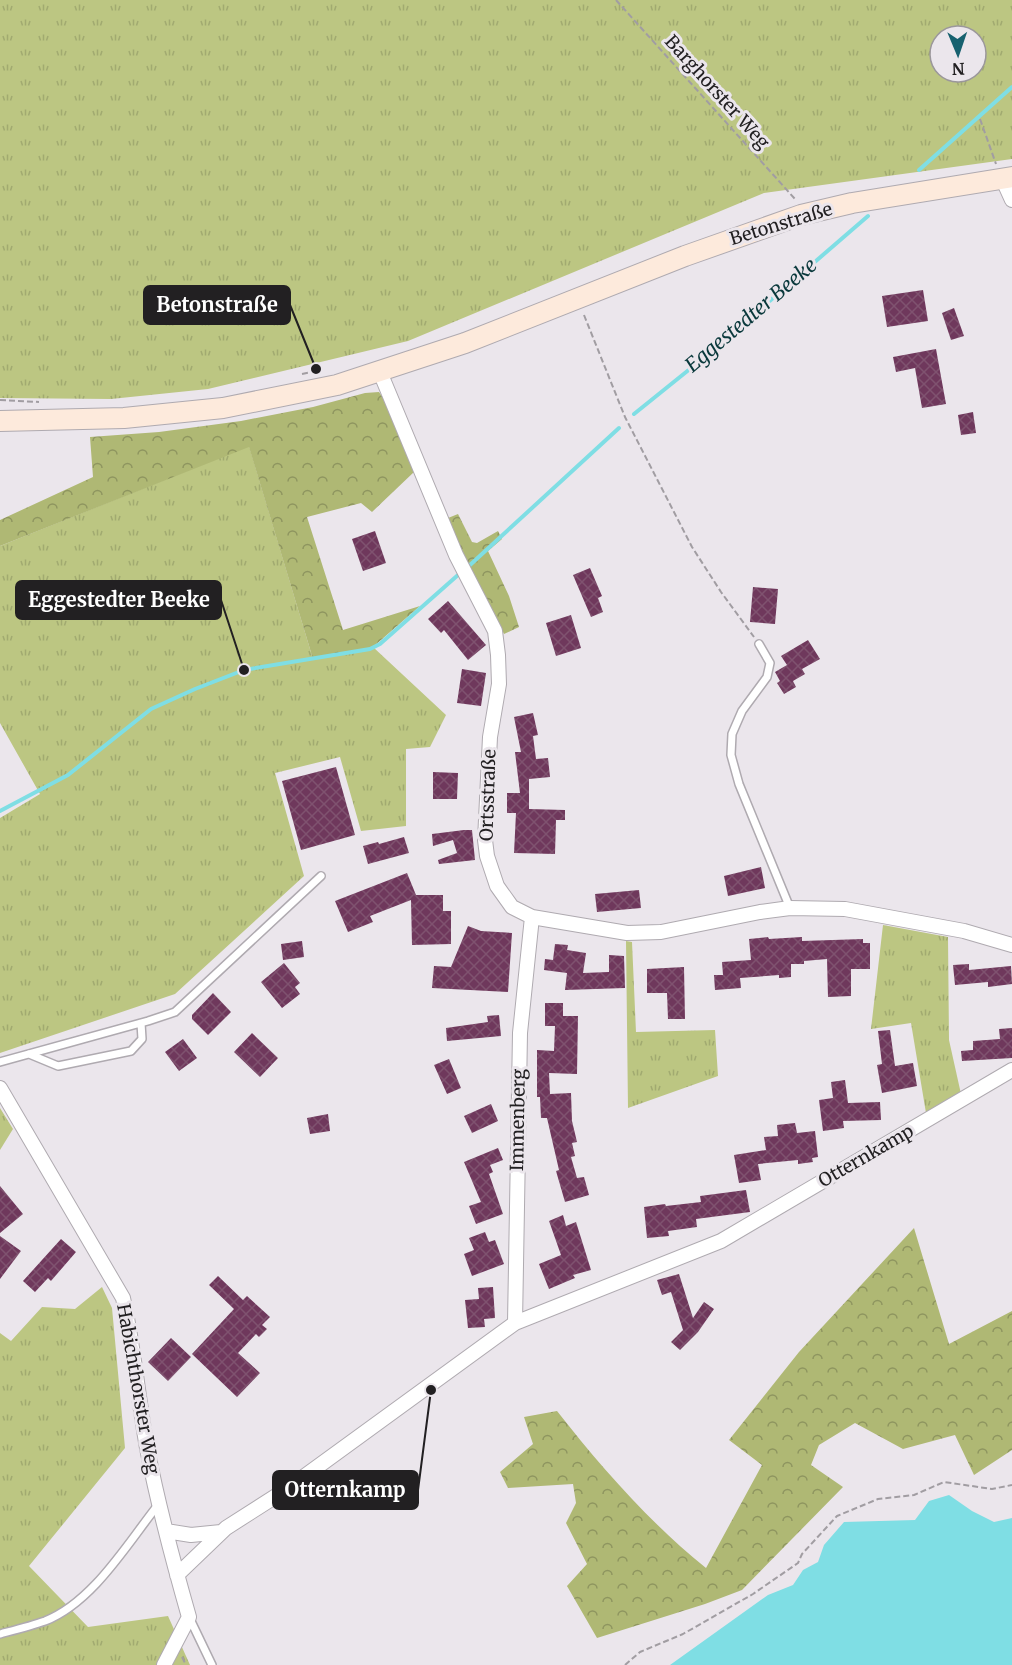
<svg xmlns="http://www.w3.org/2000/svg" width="1012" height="1665" font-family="Merriweather,serif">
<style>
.grass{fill:url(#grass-tufts);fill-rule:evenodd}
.forest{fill:url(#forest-crowns)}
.water{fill:#7fdee4}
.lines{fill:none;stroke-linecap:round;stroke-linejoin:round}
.stream{stroke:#7fdee4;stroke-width:4}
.building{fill:url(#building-cross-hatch)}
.service-casing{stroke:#afaab0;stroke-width:10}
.minor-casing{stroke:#afaab0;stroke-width:16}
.secondary-casing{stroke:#afaab0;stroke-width:22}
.path{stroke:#a19da2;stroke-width:2;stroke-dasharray:6 3;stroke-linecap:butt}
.service{stroke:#fff;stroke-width:7}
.minor{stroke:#fff;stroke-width:14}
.secondary{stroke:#fdeadc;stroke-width:20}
.labels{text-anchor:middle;stroke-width:6;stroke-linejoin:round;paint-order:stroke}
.street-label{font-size:18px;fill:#222022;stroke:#ebe6ec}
.water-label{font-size:20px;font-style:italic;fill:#09383b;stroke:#ebe6ec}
.leader{fill:none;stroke:#222022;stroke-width:2}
.callout-dot{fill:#222022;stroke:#ebe6ec;stroke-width:2}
.callout{fill:#222022;stroke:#222022;stroke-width:2}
.callout-label{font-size:20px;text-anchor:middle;font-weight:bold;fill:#fff}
</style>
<defs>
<pattern id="grass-tufts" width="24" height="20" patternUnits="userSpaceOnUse" patternTransform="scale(1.5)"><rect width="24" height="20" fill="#bcc682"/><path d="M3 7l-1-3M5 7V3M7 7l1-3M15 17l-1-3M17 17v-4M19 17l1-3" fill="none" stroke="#a1aa70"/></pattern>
<pattern id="forest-crowns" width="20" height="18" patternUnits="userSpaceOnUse" patternTransform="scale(1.5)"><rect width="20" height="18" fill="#afb874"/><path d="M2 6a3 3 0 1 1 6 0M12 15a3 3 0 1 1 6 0" fill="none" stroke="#8e955f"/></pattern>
<pattern id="building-cross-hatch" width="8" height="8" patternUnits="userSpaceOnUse" patternTransform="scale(1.5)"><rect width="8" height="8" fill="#6f385c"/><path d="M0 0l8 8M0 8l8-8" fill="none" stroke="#7f526f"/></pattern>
</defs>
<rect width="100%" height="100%" fill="#ebe6ec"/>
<!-- grass -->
<path class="grass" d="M0,0h1012v159l-248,34 -356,148 -200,48 -97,10 -111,-1zM940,36h36v36h-36z
M249,446l64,213 60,-12 73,68 -16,32 -24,2v77l-45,5 -21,-74 -65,16 29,103 -129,118 -175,59v-235l40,-24 -40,-71v-177z
M883,925l65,12 1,103 12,54 -35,19 -15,-90 -40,6z
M626,941l6,1 4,90 79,-2 3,46 -90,32z
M0,1108l13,21 -13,21z
M102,1287l10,21 13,140 -96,118 59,61 80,-11 22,49h-190v-332l11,8 31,-34 33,2z"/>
<!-- forest -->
<path class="forest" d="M379,392l6,9 29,71 -42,40 -11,-9 -54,14 36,113 77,-24 -47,41 -60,12 -64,-212 -249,99v-26l93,-43 -3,-40 69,-5 82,-11 72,-14 52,-14z
M458,514l14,28 5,1 21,-12 4,8 -14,12 21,45 10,31 -15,7 -39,-75 -17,-41z
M914,1228l35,116 63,-33v139l-38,25 -19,-40 -52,14 -48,-26 -36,22 -8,20 32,22 -101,103 -37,14 -108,34 -30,-52 20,-22 -21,-41 10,-20 -3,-19 -65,4 -8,-16 33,-28 -9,-27 33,-6c44,56 93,112 149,157l56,-103 -33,-25 70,-88z"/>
<!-- water -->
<path class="water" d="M949,1495l23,16 22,11 18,-4v147h-342l98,-70 25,-10 10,-15 15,-8 6,-17 20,-23 71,-2 14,-19z"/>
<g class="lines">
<!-- stream -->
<path class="stream" d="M919,170l93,-83
M634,414l72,-58 162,-140
M470,565l149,-137
M0,811l68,-36 83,-66 44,-20 49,-19 126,-21 10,-5 78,-69"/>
</g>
<!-- building -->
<path class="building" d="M923,290l5,31 -41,6 -5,-31z
M954,308l10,28 -13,4 -9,-27z
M936,349l10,55 -24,4 -7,-40 -19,4 -3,-15z
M973,412l3,21 -15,2 -3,-20z
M375,531l11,32 -23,8 -11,-32z
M590,568l12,28 -4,2 5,14 -12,5 -18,-42z
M753,587l25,2 -3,35 -25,-2z
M448,601l38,44 -18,15 -24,-30 -3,3 -13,-14z
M571,615l10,33 -25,8 -10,-33z
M808,640l12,19 -18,10 3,5 -12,7 3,6 -12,7 -7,-11 3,-2 -5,-9 12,-7 -6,-9z
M462,669l24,4 -5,33 -24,-3z
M533,713l5,22 -5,1 3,23 12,-1 2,19 -21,2v30l36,1v10h-9l-1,34 -41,-1 2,-40h-9v-20h13l-5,-41h6l-7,-35z
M336,767l19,68 -54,15 -19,-69z
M433,772l25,1 -1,26h-24z
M464,830h8l3,30 -36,4 -1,-4 19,-7 -4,-13 -20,6 -1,-12z
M404,837l5,16 -41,11 -5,-18 15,-4 1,2z
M761,867l4,21 -37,8 -4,-20z
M407,873l9,22h27v16h8v33l-39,1 -1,-45 -41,16 3,6 -25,10 -13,-31z
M639,890l2,18 -44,4 -2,-18z
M468,926l13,5 31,2 -4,59 -76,-4 2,-22 17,1z
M768,937l1,2 33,-2v4l61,-2v4h7v26h-19v27l-23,1 -1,-38 -23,2v3h-13v13l-12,1v-3l-39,3 1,10 -26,2 -1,-15h9l-1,-13 29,-2 -2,-21z
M302,941l2,16 -21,3 -2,-16z
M555,944l13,1 -1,5 19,3 -3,20 26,-1v-17l15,1 1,32 -60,2 2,-17 -23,-3 1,-11 8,1z
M284,963l16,20 -5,4 5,7 -18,14 -21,-26z
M969,964v6l42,-4 1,18 -24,3v-5l-33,3 -2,-20z
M684,967l1,52h-17l-1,-26h-20v-24z
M213,993l18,19 -23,23 -16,-16v-4z
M545,1003h18v13h15l-1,58 -28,-1 1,21 21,-1 1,28 5,21 -5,1 3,13 -4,1 6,21 7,-1 5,18 -24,7 -9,-31 3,-1 -12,-52h-6l-1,-21h-3v-47l17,1 1,-25h-10z
M499,1015l2,21 -54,5 -1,-13 42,-6 -1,-6z
M1012,1028v30l-50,3 -1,-10 12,-1v-9l27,-2 -1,-10z
M890,1030l5,36 18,-3 4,23 -35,7 -5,-28 5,-1 -4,-33z
M252,1033l26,25 -18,19 -26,-25z
M183,1039l14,19 -18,13 -14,-19z
M449,1059l12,29 -14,6 -13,-29z
M845,1080l3,23 32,-1 1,18 -38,1 1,7 -21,3 -4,-31 14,-2 -2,-16z
M491,1104l7,17 -26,12 -8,-17z
M328,1114l2,17 -20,3 -3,-16z
M795,1123l2,10 18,-2 3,26 -6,1 1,4 -15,2v-4l-40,4 3,16 -22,3 -5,-28 32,-5 -2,-13 14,-1 -1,-11z
M498,1148l5,12 -13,5 3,7 -4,2 14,40 -27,10 -7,-18 12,-4 -17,-40z
M0,1186l23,28 -23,19z
M746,1190l4,22 -54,7 1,8 -29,4 1,5 -22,2 -3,-31 21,-3 1,2 35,-4 -1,-6z
M563,1215l3,11 10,-4 15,48 -18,5 2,3 -26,11 -10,-25 22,-9 -12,-34z
M485,1232l4,10 6,-2 9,24 -32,12 -8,-22 10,-4 -5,-12z
M0,1236l21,15 -21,28z
M61,1239l15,13 -25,29 -3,-3 -13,14 -12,-11z
M679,1274l14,44 11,-16 10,7 -16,23 -18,18 -9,-8 12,-12 -12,-38 -9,3 -5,-15z
M218,1276l25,24 4,-4 23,21 -8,8 5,4 -8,8 -3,-3 -18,19 22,20 -23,24 -45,-43 42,-45 -25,-24z
M493,1287l2,31 -11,1 1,8 -17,1 -3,-28 14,-1 -1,-11z
M171,1338l20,19 -23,24 -20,-19z"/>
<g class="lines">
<defs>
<path id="service" d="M759,644l11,19 -3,14 -25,34 -10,23 -1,21 8,29 51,124
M29,1054l29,12 73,-15 11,-12 -1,-16
M0,1062l148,-41 27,-9 146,-136
M189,1617l23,48
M0,1634c15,-4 31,-8 45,-13 48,-19 82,-77 113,-116"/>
<path id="minor" d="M1002,178l10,22
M380,372l76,183 39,76 3,24 1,29 -9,53 -5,103 2,16 10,30 15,21 20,10 95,16 34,-1 99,-20 30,-4 55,1 119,22 48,14
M0,1088l123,210c11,49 15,100 24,150 11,57 26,113 42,169l-25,48
M515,1323l5,-290 12,-116
M166,1531l25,4 30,-3
M177,1575l49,-47 61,-39 228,-166 206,-82 291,-171"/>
<path id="secondary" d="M0,421l124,-3 99,-10 114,-23 128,-42 220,-87 116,-41 51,-12 160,-26"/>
</defs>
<!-- service casing -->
<use href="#service" class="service-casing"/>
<!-- minor casing -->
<use href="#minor" class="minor-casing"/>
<!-- secondary casing -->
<use href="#secondary" class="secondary-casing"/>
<!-- path -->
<path class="path" d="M616,0l179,199
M980,119l16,45
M584,315l41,102 67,130 29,45 33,45
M302,374l15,-3
M0,400l39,2
M182,1657l4,8
M625,1665l15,-13 43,-18 70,-40 45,-31 4,-9 35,-38 41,-17 36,-4 30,-13 48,7 20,-4"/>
<!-- service -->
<use href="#service" class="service"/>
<!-- minor -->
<use href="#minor" class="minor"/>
<!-- secondary -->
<use href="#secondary" class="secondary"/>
</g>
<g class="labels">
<!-- street labels -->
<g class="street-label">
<text transform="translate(717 92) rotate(48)" y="6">Barghorster Weg</text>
<text transform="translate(781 224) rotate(-17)" y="6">Betonstraße</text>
<text transform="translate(488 795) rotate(-88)" y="6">Ortsstraße</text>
<text transform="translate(518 1120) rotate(-89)" y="6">Immenberg</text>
<text transform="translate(866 1156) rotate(-30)" y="6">Otternkamp</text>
<text transform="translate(138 1389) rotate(80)" y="6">Habichthorster Weg</text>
</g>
<!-- water labels -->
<g class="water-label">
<text transform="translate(751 315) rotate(-40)" y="7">Eggestedter Beeke</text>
</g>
</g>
<!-- callouts -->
<path class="leader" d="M316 369L290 305M244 670L221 600M431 1390L418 1490"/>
<g class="callout-dot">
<circle cx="316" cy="369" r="6"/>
<circle cx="244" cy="670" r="6"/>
<circle cx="431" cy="1390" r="6"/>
</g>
<g class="callout">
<rect x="144" y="286" width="146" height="38" rx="6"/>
<rect x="16" y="581" width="205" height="38" rx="6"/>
<rect x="273" y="1471" width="145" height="38" rx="6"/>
</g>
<g class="callout-label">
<text x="217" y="312">Betonstraße</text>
<text x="119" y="607">Eggestedter Beeke</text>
<text x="345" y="1497">Otternkamp</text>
</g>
<!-- north arrow -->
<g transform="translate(958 54) rotate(178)"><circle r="28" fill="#ebe6ec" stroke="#9b979b" stroke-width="1.5"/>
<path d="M0-4.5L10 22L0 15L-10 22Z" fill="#17616f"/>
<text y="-9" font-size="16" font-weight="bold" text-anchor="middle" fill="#222022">N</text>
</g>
</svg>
